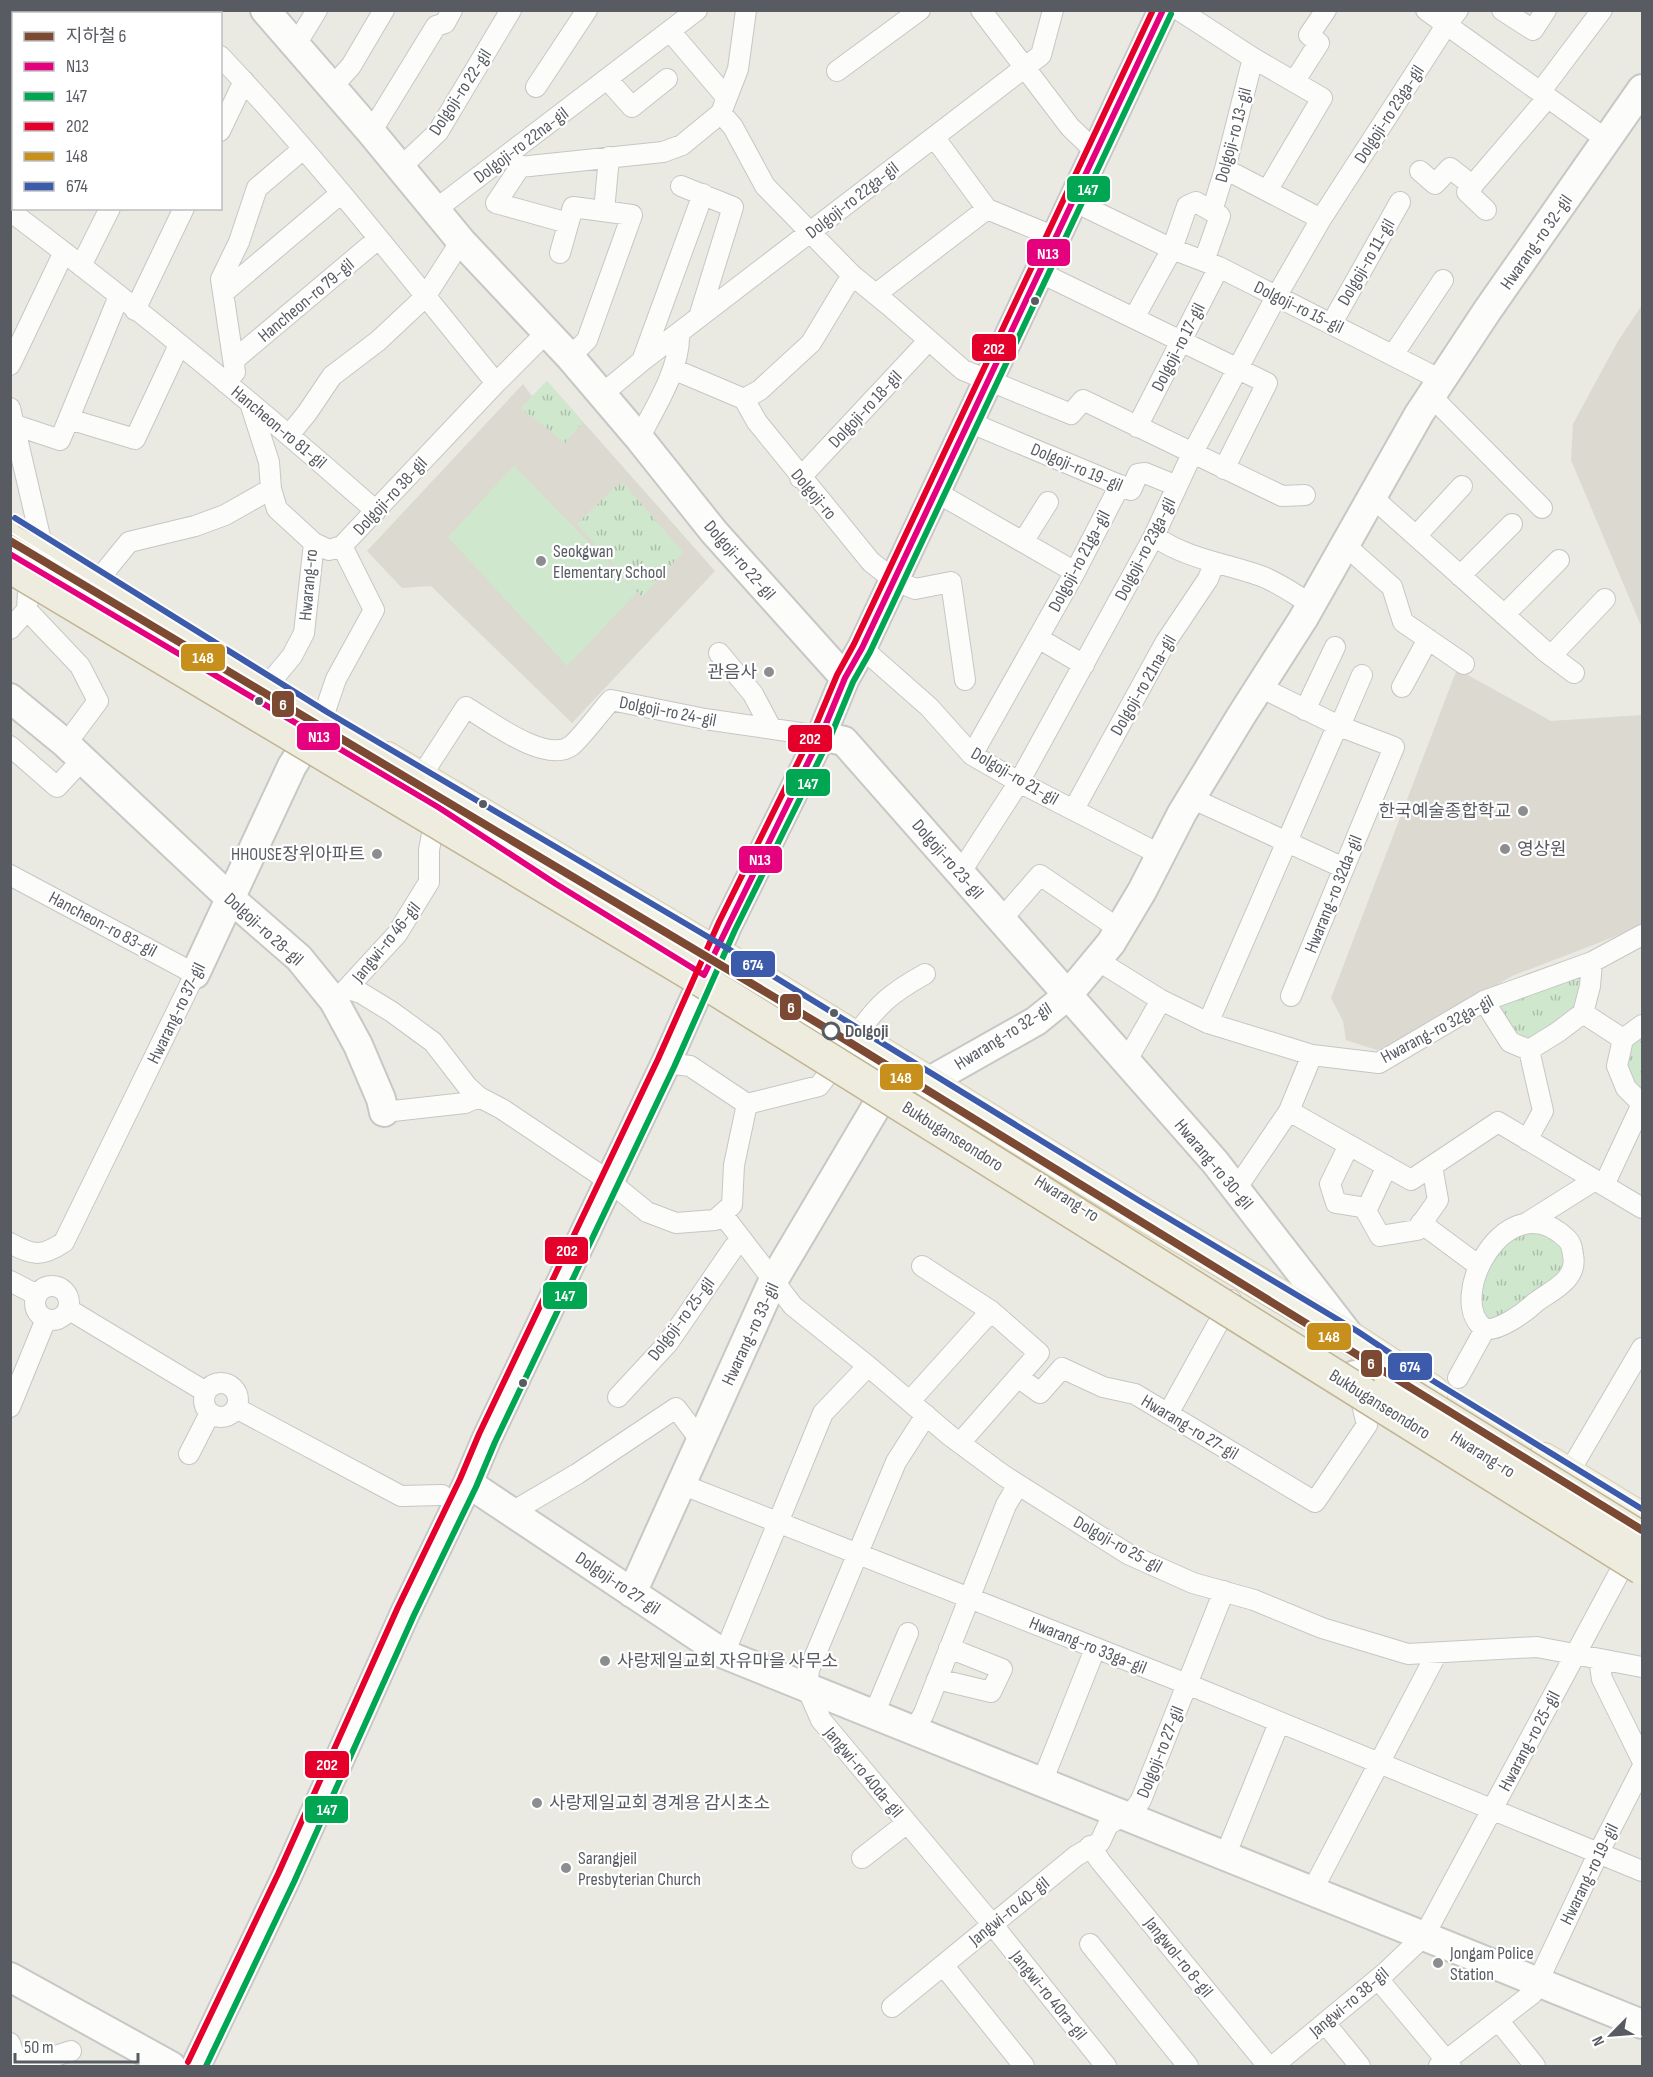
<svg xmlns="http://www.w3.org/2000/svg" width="1653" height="2077" font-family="'Sofia Sans Condensed','Noto Sans KR',sans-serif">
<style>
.education{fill:#dbd9d0}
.grass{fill:#cfe8cd}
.park{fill:url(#park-tufts)}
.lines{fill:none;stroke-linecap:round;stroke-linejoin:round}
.street-casing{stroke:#c6c7c5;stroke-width:22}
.secondary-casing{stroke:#c7c8c6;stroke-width:32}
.primary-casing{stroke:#d5ccae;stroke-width:34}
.street{stroke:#fcfcfb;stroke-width:20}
.secondary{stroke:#fcfcfb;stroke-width:28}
.primary{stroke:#f2f1e5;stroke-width:32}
.highway-bridge-casing{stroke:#c1b590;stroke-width:36;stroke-linecap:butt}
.highway-bridge{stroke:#eeecdf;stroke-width:33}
.bus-1-casing{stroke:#fff;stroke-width:10}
.bus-2-casing{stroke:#fff;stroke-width:10}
.bus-3-casing{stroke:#fff;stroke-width:10}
.bus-4-casing{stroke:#fff;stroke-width:10}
.bus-5-casing{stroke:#fff;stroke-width:10}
.bus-1{stroke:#e5007d;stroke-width:6}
.bus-2{stroke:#00a651;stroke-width:6}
.bus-3{stroke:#e4002b;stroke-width:6}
.bus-4{stroke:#c7901d;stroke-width:6}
.bus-5{stroke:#3d5bab;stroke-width:6}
.metro-1-casing{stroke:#fff;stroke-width:12}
.metro-1{stroke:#7c4932;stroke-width:8}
.bus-dot{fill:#585c62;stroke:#fff;stroke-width:2}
.poi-dot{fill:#8b8d8f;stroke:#fff;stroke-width:2}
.stop-dot{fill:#fff;stroke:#585c62;stroke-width:3}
.labels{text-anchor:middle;stroke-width:4.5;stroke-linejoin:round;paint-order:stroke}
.street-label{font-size:18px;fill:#585c62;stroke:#fff}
.poi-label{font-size:18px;fill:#585c62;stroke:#fff;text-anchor:start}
.stop-label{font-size:18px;font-weight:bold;fill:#585c62;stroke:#fff;text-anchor:start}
.line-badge{stroke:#fff;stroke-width:2}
.badge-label{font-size:16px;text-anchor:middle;font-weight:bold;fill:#fff}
</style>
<defs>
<pattern id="park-tufts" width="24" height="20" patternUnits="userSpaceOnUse" patternTransform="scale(1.5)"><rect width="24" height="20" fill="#cfe8cd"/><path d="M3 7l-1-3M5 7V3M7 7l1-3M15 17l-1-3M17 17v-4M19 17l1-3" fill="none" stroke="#abbfaa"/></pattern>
</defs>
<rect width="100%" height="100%" fill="#eae9e2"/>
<!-- education -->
<path class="education" d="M1642,305v323l-71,-168 2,-36 45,-83z
M547,381l168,190 -143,152 -141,-137 -29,2 -35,-37 156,-167 9,12z
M1457,669l94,52 91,-6v211l-130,50 -129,76 -37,-12 -3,-19 -12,-23z"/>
<!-- grass -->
<path class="grass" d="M514,466l123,126 -70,74 -119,-129z"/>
<!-- park -->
<path class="park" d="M547,381l36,41 -18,21 -44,-35z
M623,483l60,69 -41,45 -65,-73 38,-37z
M1592,962l-9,51 -54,37 -45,-49z
M1642,1025v79l-16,-16 -3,-49z
M1534,1223l28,12 13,27 -31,35 -64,29 -7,-38 20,-43z"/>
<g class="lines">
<defs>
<path id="street" d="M37,10l6,4
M177,10l3,4
M981,10l89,117 26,25
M1179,10l74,48 69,40 -55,93
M1426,10l181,130
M1502,10l31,20 13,-20
M670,31l56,66
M295,46l22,-36
M220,56c98,103 186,217 276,327
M837,71l83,-61
M607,79l25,28 35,-28
M1294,82l25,-39 -10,-8 17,-25
M332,87l19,-21 33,-56
M536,87l51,-77
M721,113l12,14 32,59 87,89 39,32 72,63 108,44 12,-14 199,96 23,-1
M220,131l24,-50
M371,132l65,-106 9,-3 7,-13
M934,137l53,72 68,28
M509,154l11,13 143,-15 19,-7 39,-32 17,-44 8,-59
M520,167l-24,36 72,20
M400,168l38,-36 73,-122
M1225,169l96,50
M1420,171l15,13 15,-16 23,18
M681,186l52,21 -34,110
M1073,201l99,48 47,18 222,113
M435,210l262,-200
M1486,210l-19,-18 76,-89 1,-16 58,-77
M10,211c126,95 248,196 366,300
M604,211l5,-54
M1212,211l13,-42 28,-111
M560,253l13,-46 59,8 -45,125 -17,17
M81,266l29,-58
M1039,272l228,111 -43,86
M223,293l117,-99
M876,294l111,-85
M135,310l49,-102
M1134,318l38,-69 15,-43 9,-4 24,14 -16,45
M1332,323l68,-121
M1393,355l50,-75
M234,360l144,-121
M642,361l61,-167
M10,365l54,-113
M673,369l71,30 16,-9 51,-47 41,-68
M226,383l9,-11 -14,-93 18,-37 18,-54 46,-39
M601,395l41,-34 399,-306 12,-45
M1431,396l111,112
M744,399l13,23 114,140 23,18 21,9 36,-7 14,98
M250,403l19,59 2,27 6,20 37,34 -10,90 -12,23 -25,30
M10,408l32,137
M69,419l66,20 44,-94
M969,422l162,68 7,-16 7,-1 32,13
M15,425l45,15 59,-144
M1137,427l82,-160
M289,435l18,-22 25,-37 46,-35 47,-44 36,-56
M639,438c16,-30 42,-71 40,-105
M800,478l129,-138
M936,492l139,80
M1372,497l174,155 28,21
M1154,536c31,22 69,27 104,39 19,6 37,20 53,29
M1416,536l46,-50
M1023,542l25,-40
M314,543l15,7 13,-4 154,-163 50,-50
M1345,545l47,42 11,35 61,42
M29,571l-2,39 53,56 18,35 -32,43
M1460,576l52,-52
M98,580l31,-38 66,-16 30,-11 46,-26
M1504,615l55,-55
M10,629l17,-19
M1038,638l46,27
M862,648l67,59 43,48 47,27 142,73
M719,653l34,41 18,34
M1551,656l54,-57
M1260,687l79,39 55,21 -103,249
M1402,687l26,-48
M1305,710l30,-63
M322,720l14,-41 38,-69 -32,-64
M10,746l47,41 25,-27
M972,755l103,-183 45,-87
M420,778l46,-71c22,13 79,57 105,39 10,-8 30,-35 40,-46l94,19 116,17
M1191,798l153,70
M1074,809l91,-166 43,-64 6,-15
M960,873l59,-91 135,-246 38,-82 84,-157 45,-78 126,-195 11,-14
M10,875l185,99 -131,268c-22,15 -31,14 -54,1
M1001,920l39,-45 79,54
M1097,960l64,40 47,23 104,32 67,8 105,-62 108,-39 50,-27
M348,989l13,4 31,19 41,30 34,44 12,11 23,12 107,72 38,31 29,11 39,-3 17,-15 2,-40 13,-61
M340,996l57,-62 32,-52v-32l7,-38
M1484,1001l26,41 19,8
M1583,1013l7,-27 2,-24
M1208,1023l127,-292 8,-12 19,-44
M1642,1025l-19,14 -6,27 9,22 16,16
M855,1037c23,-33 36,-44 70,-63
M1126,1062l35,-62
M666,1063l24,3 57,38 72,-18 21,-28
M1289,1111l122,69 87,-58 144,86
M384,1112l81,-9 14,-6
M1527,1140l16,-29 -14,-61 29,-18 25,-19 40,26
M1349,1145l-19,39 6,19 31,5
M1387,1166l-21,45 14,25 37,-6 21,-30 -6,-34
M1604,1185l38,-81
M1236,1189l53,-78 23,-56
M723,1215l70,91 75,60 81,69 54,40 125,79 65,29 61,17 68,28 86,26 129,-7 105,20
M1421,1223l58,43
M1525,1224l70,-44
M922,1266l69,45 48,42 -79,90
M10,1281l27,14
M35 1303a17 17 0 1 1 34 0a17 17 0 1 1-34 0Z
M68,1309l138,83
M1018,1377l22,16 22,-25 41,19 32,7 180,108 52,-77 -9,-37
M1458,1378l27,-49c-42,-28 22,-149 82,-90 5,5 5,10 6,16 5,25 -21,35 -37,47 -11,10 -36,29 -51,27
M204 1400a17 17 0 1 1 34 0a17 17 0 1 1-34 0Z
M618,1397l50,-54 66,-96 9,-6
M910,1401l81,-90
M10,1407l36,-88
M236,1408l165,88 41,-1
M1168,1414l63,-114
M926,1415l-30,47 -87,208 -2,18 14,32 171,204 114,142
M189,1454l21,-41
M1568,1474l74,-126
M681,1484l506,200 455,187
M512,1512l65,-38 99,-66 25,33
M724,1654l99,-241 45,-47
M1599,1659l3,20 40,81
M937,1679l54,13 11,-23 -53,-21
M874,1714l34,-81
M914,1731l10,-18 82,-208 12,-20
M1042,1782l53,-133
M1129,1817l12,-17 83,-209
M1090,1846l11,16 167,204
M1225,1856l54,-133
M862,1858l45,-35
M1312,1891l125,-238
M1090,1944l98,122
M943,1965l81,101
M1378,1979l73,87
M892,2007l184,-151 24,-14 8,-17 16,-10
M1498,2020l37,46
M1325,2023l35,43
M10,2043l8,23
M23,2066l48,-15
M1273,2066l112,-93 39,-37 208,-387
M1439,2066l93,-72 67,-142 43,-84"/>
<path id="secondary" d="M265,10l106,122 90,109 109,116 69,81 75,94 131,146
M104,14l2,-4
M10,202l4,-6
M10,698l56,46 164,154 69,60 35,43 24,44 23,54 3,13
M821,736l23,5 371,421 134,173
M195,974l97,-208 22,-34
M928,1082l108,-61 31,-25 44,-53 31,-52 40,-78 59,-97 62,-97 116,-205 68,-103 155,-222
M1355,1375l19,-1 -2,-21
M468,1483l256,171 918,370
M632,1593l141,-312 115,-194
M10,1977l161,89
M196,2066l90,-188 120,-267 62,-128 19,-45 179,-375 61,-137 94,-190 24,-58 17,-30 301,-638"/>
<path id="primary" d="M387,758l383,227 363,223 219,131 80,52
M1544,1459l98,60"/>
</defs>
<!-- street casing -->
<use href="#street" class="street-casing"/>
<!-- secondary casing -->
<use href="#secondary" class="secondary-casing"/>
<!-- primary casing -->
<use href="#primary" class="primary-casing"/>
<!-- street -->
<use href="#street" class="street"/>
<!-- secondary -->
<use href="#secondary" class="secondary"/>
<!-- primary -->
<use href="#primary" class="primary"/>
<defs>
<path id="highway-bridge" d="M10,541l85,47 313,189
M10,566l682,408 950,594
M1391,1384l251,155"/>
</defs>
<!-- highway-bridge casing -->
<use href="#highway-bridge" class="highway-bridge-casing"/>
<!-- highway-bridge -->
<use href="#highway-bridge" class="highway-bridge"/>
<defs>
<path id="bus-1" d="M10,554l428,253 118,77 148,91 117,-239 24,-58 17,-30 301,-638"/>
<path id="bus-2" d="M206,2066l88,-184 120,-267 62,-128 19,-45 179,-375 61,-137 94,-190 24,-58 17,-30 301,-638"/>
<path id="bus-3" d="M188,2062l90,-188 120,-267 62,-128 19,-45 179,-375 61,-137 94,-190 24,-57 17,-31 299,-634"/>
<path id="bus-4" d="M10,537l307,191 410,242 401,246 219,131 60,40 230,140"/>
<path id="bus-5" d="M15,518l312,194 410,242 401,246 219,131 60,40 225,138"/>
</defs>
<!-- bus-1 casing -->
<use href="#bus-1" class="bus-1-casing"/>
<!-- bus-2 casing -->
<use href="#bus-2" class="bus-2-casing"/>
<!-- bus-3 casing -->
<use href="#bus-3" class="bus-3-casing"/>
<!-- bus-4 casing -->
<use href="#bus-4" class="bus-4-casing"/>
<!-- bus-5 casing -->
<use href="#bus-5" class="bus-5-casing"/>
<!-- bus-1 -->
<use href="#bus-1" class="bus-1"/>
<!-- bus-2 -->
<use href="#bus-2" class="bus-2"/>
<!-- bus-3 -->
<use href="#bus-3" class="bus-3"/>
<!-- bus-4 -->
<use href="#bus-4" class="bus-4"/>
<!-- bus-5 -->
<use href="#bus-5" class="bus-5"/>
<defs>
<path id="metro-1" d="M10,541l826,493 806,496"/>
</defs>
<!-- metro-1 casing -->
<use href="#metro-1" class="metro-1-casing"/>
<!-- metro-1 -->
<use href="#metro-1" class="metro-1"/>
</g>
<!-- markers -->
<g class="bus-dot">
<circle cx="1035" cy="301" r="5"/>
<circle cx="259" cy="701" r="5"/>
<circle cx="483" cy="804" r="5"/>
<circle cx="834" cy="1013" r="5"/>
<circle cx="523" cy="1383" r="5"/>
</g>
<g class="poi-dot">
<circle cx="541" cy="561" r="6"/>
<circle cx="769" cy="672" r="6"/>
<circle cx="1523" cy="811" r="6"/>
<circle cx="1505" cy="849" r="6"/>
<circle cx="377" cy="854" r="6"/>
<circle cx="605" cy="1661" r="6"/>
<circle cx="537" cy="1803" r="6"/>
<circle cx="566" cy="1868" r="6"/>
<circle cx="1438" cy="1963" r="6"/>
</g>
<circle class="stop-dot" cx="831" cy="1031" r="8"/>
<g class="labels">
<!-- street labels -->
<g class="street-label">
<text transform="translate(460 92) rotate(-57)" y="6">Dolgoji-ro 22-gil</text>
<text transform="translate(1389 114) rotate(-57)" y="6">Dolgoji-ro 23ga-gil</text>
<text transform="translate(1233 135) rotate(-75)" y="6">Dolgoji-ro 13-gil</text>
<text transform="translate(521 145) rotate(-37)" y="6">Dolgoji-ro 22na-gil</text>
<text transform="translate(852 200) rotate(-38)" y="6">Dolgoji-ro 22ga-gil</text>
<text transform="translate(1536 242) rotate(-55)" y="6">Hwarang-ro 32-gil</text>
<text transform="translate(1366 262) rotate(-60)" y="6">Dolgoji-ro 11-gil</text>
<text transform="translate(306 300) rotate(-40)" y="6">Hancheon-ro 79-gil</text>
<text transform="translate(1299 307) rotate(26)" y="6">Dolgoji-ro 15-gil</text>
<text transform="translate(1178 347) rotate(-63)" y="6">Dolgoji-ro 17-gil</text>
<text transform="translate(865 409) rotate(-47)" y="6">Dolgoji-ro 18-gil</text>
<text transform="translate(279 427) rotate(40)" y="6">Hancheon-ro 81-gil</text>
<text transform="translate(1077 467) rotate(23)" y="6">Dolgoji-ro 19-gil</text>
<text transform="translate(814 494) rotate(50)" y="6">Dolgoji-ro</text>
<text transform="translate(390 496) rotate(-47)" y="6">Dolgoji-ro 38-gil</text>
<text transform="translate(1145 549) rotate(-63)" y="6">Dolgoji-ro 23ga-gil</text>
<text transform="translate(740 560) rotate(49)" y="6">Dolgoji-ro 22-gil</text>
<text transform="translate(1079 561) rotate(-62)" y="6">Dolgoji-ro 21ga-gil</text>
<text transform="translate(308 585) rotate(-85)" y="6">Hwarang-ro</text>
<text transform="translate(1143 685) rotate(-60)" y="6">Dolgoji-ro 21na-gil</text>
<text transform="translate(668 711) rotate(11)" y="6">Dolgoji-ro 24-gil</text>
<text transform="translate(1015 776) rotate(30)" y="6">Dolgoji-ro 21-gil</text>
<text transform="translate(948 859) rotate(49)" y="6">Dolgoji-ro 23-gil</text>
<text transform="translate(1333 894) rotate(-68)" y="6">Hwarang-ro 32da-gil</text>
<text transform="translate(103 924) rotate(28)" y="6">Hancheon-ro 83-gil</text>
<text transform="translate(264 929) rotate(42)" y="6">Dolgoji-ro 28-gil</text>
<text transform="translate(386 942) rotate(-51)" y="6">Jangwi-ro 46-gil</text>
<text transform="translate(176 1013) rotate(-64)" y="6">Hwarang-ro 37-gil</text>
<text transform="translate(1437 1029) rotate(-28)" y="6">Hwarang-ro 32ga-gil</text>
<text transform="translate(1003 1036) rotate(-32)" y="6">Hwarang-ro 32-gil</text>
<text transform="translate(953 1136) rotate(32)" y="6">Bukbuganseondoro</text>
<text transform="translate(1214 1164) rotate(50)" y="6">Hwarang-ro 30-gil</text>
<text transform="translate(1067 1198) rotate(32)" y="6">Hwarang-ro</text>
<text transform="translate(681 1319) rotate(-53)" y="6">Dolgoji-ro 25-gil</text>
<text transform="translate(750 1334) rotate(-65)" y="6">Hwarang-ro 33-gil</text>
<text transform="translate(1380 1404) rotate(32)" y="6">Bukbuganseondoro</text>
<text transform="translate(1190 1427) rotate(31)" y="6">Hwarang-ro 27-gil</text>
<text transform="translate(1483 1454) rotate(32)" y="6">Hwarang-ro</text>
<text transform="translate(1118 1544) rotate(29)" y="6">Dolgoji-ro 25-gil</text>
<text transform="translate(618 1583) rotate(34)" y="6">Dolgoji-ro 27-gil</text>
<text transform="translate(1088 1645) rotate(22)" y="6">Hwarang-ro 33ga-gil</text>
<text transform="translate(1529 1741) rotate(-62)" y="6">Hwarang-ro 25-gil</text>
<text transform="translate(1160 1752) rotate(-68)" y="6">Dolgoji-ro 27-gil</text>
<text transform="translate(864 1772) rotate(50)" y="6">Jangwi-ro 40da-gil</text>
<text transform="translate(1589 1874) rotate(-64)" y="6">Hwarang-ro 19-gil</text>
<text transform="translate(1009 1911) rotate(-39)" y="6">Jangwi-ro 40-gil</text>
<text transform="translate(1179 1957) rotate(51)" y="6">Jangwol-ro 8-gil</text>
<text transform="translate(1049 1995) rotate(51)" y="6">Jangwi-ro 40ra-gil</text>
<text transform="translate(1349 2002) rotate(-40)" y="6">Jangwi-ro 38-gil</text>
</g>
<!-- poi labels -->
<g class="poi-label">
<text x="553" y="557">Seokgwan<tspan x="553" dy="21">Elementary School</tspan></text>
<text x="757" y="678" text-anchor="end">관음사</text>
<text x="1511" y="817" text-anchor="end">한국예술종합학교</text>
<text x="1517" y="855">영상원</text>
<text x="365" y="860" text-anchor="end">HHOUSE장위아파트</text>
<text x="617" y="1667">사랑제일교회 자유마을 사무소</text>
<text x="549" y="1809">사랑제일교회 경계용 감시초소</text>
<text x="578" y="1864">Sarangjeil<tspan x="578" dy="21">Presbyterian Church</tspan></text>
<text x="1450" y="1959">Jongam Police<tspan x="1450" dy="21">Station</tspan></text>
</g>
<!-- stop labels -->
<g class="stop-label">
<text x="845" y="1037">Dolgoji</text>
</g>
</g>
<g class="line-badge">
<rect x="1066" y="175" width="45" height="28" rx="6" fill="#00a651"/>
<rect x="1026" y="238" width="45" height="29" rx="6" fill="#e5007d"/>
<rect x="971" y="333" width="46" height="29" rx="6" fill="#e4002b"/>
<rect x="180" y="643" width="46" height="29" rx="6" fill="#c7901d"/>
<rect x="271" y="690" width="24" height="28" rx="6" fill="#7c4932"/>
<rect x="296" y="722" width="45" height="29" rx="6" fill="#e5007d"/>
<rect x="787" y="724" width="46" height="29" rx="6" fill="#e4002b"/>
<rect x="785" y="768" width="46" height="29" rx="6" fill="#00a651"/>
<rect x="738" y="845" width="45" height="29" rx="6" fill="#e5007d"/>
<rect x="730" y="950" width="46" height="28" rx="6" fill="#3d5bab"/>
<rect x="779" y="993" width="23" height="28" rx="6" fill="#7c4932"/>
<rect x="879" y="1063" width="45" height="28" rx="6" fill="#c7901d"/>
<rect x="544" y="1236" width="45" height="29" rx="6" fill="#e4002b"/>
<rect x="542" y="1281" width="46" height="29" rx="6" fill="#00a651"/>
<rect x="1306" y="1322" width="46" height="29" rx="6" fill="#c7901d"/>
<rect x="1360" y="1349" width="23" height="29" rx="6" fill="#7c4932"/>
<rect x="1387" y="1352" width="46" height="29" rx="6" fill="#3d5bab"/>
<rect x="304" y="1750" width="46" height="29" rx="6" fill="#e4002b"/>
<rect x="304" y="1795" width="45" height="29" rx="6" fill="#00a651"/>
</g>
<g class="badge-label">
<text x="1088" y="195">147</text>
<text x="1048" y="259">N13</text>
<text x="994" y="354">202</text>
<text x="203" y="663">148</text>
<text x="283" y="710">6</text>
<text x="319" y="742">N13</text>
<text x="810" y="744">202</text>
<text x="808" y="789">147</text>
<text x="760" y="865">N13</text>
<text x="753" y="970">674</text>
<text x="791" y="1013">6</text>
<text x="901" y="1083">148</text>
<text x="567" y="1256">202</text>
<text x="565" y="1301">147</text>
<text x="1329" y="1342">148</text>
<text x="1371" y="1369">6</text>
<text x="1410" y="1372">674</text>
<text x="327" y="1770">202</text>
<text x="327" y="1815">147</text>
</g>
<!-- border -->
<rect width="1653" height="2077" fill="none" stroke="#585c62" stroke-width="24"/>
<!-- legend -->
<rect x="12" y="12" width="210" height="198" fill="#ffffff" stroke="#bcbec0" stroke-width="1.5"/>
<rect x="24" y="32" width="30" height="9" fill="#7c4932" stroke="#bcbec0" stroke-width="1.5"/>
<text x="66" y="42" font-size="18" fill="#585c62">지하철 6</text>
<rect x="24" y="62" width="30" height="9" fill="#e5007d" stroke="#bcbec0" stroke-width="1.5"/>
<text x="66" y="72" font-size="18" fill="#585c62">N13</text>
<rect x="24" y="92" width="30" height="9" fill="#00a651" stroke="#bcbec0" stroke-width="1.5"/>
<text x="66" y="102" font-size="18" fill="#585c62">147</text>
<rect x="24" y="122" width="30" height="9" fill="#e4002b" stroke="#bcbec0" stroke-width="1.5"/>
<text x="66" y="132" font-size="18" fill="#585c62">202</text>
<rect x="24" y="152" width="30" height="9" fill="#c7901d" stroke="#bcbec0" stroke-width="1.5"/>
<text x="66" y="162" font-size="18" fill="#585c62">148</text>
<rect x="24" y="182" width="30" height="9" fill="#3d5bab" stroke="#bcbec0" stroke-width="1.5"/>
<text x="66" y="192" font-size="18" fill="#585c62">674</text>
<!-- north arrow -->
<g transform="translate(1611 2035) rotate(245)" stroke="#ffffff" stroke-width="4.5" paint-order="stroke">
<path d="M0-4.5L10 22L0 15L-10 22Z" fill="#585c62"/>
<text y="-9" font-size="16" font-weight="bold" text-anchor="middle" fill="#585c62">N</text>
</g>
<!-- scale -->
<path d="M15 2053v9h123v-9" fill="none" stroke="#585c62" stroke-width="3"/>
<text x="24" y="2053" font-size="18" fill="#585c62" stroke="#ffffff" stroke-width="4.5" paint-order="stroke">50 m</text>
</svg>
